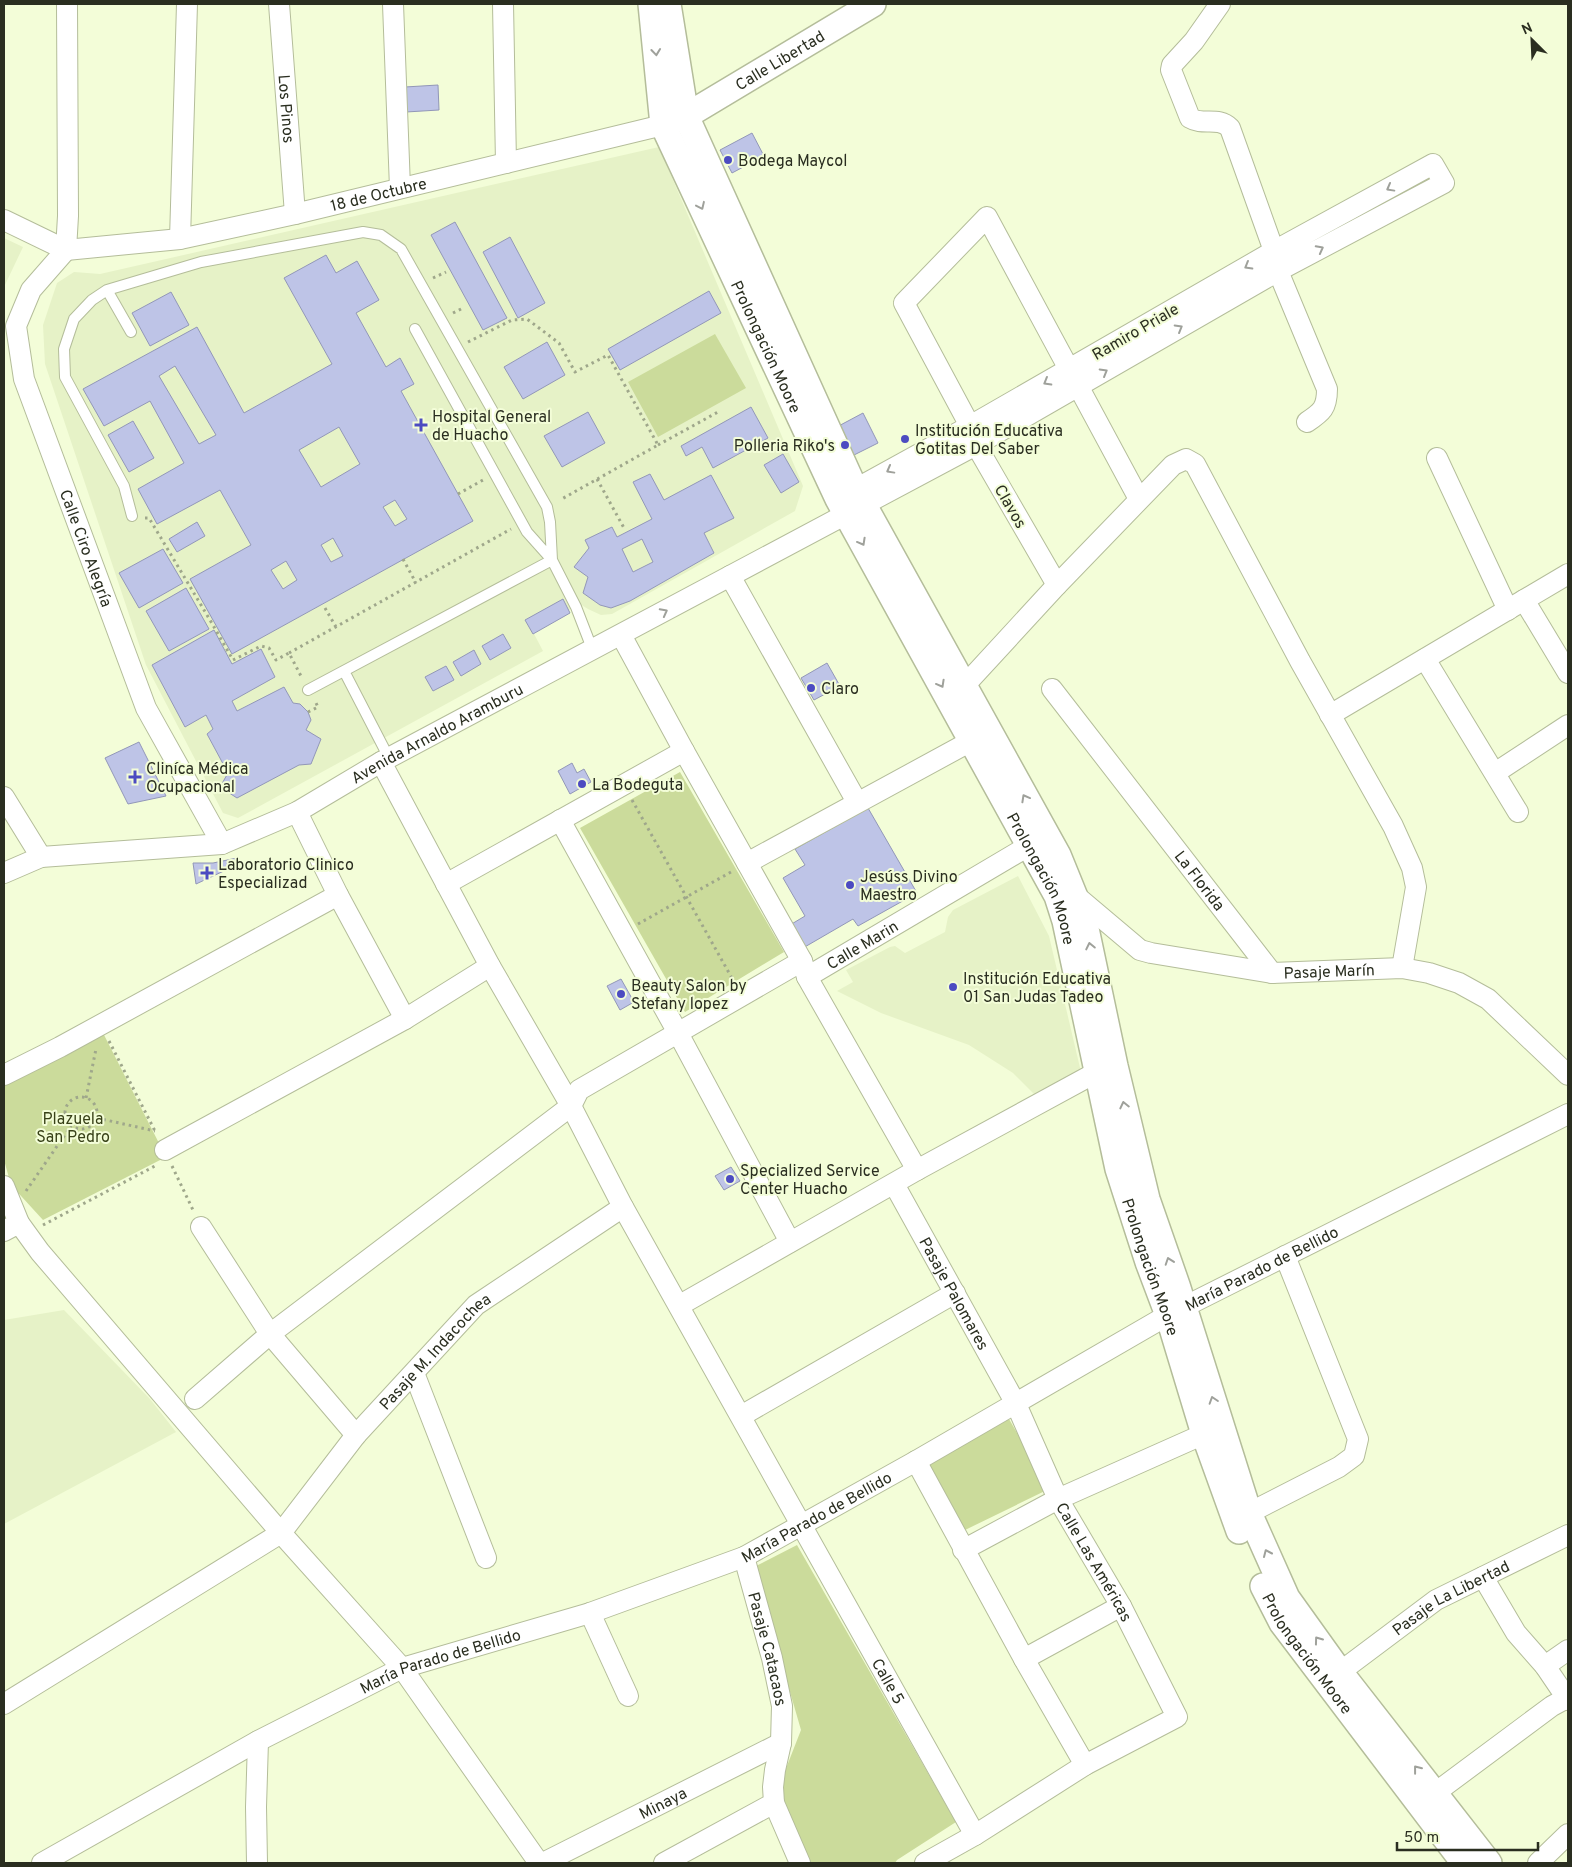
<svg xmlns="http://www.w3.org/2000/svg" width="1572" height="1867" font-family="Overpass,sans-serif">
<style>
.built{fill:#e6f2c7}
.green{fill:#cbdb9b}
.building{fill:#bec4e7;stroke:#9297b8;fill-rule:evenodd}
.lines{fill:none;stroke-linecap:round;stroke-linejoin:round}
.service-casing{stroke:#b4bd9a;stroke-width:12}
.minor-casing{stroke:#b4bd9a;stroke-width:22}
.tertiary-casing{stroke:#b4bd9a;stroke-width:28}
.path{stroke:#9fa78b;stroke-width:3;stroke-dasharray:2.5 4;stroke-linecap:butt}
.service{stroke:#fff;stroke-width:10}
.minor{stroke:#fff;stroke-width:20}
.tertiary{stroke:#fff;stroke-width:25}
.oneway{stroke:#9fa19b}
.poi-dot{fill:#4c4bc1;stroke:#f3fdd8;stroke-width:2}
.labels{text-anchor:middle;stroke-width:4;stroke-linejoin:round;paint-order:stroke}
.street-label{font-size:16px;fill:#2a2e20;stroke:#f3fdd8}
.poi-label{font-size:16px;fill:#2a2e20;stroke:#f3fdd8;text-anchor:start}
.park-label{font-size:16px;fill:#384118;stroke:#f3fdd8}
</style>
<rect width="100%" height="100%" fill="#f3fdd8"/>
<!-- built -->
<path class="built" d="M659,147l144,339 -8,25 -183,103 -11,1 -13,-6 -8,-5 -48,26 11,21 -305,167 -15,-5 -77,-148 -101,-301 -2,-39 14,-42 17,-11 26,2z
M4,238l19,9 -19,40z
M1018,876l31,60 32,136 -45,24 -23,-23 -44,-28 -88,-32 -44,-22 16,-9 -7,-12 44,-23 5,-1 10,7 40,-21 3,-15 5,-7z
M64,1310l86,89 26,33 -172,92v-204z"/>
<!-- green -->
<path class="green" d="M715,334l31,54 -88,49 -30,-55z
M680,772l104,180 -99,60 -105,-184z
M101,1029l65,128 -123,63 -32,-35 -7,-25v-78z
M1009,1419l40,70 -86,42 -37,-66z
M797,1545l159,277 -59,38 -2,3h-89l-30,-69 25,-64 -47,-163z"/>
<!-- building -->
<path class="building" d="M438,85l1,25 -33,2 -1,-25z
M752,133l12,23 -32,17 -12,-23z
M455,222l52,96 -24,12 -52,-95z
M510,237l35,66 -27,15 -35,-66z
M326,255l10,18 21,-12 22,39 -23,13 30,54 14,-9 14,26 -13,7 72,130 -241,133 -42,-75 61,-34 -31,-55 -63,34 -19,-35 46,-26 -34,-62 -46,25 -21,-37 114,-62 47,86 88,-49 -48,-86zM175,366l41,69 -17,9 -40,-68zM339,427l21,37 -39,23 -22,-37zM395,500l12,19 -12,7 -12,-19zM333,538l10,18 -12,6 -10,-17zM286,561l11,19 -14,9 -12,-19z
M709,291l12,22 -101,57 -12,-21z
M171,292l18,33 -39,21 -18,-33z
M547,342l18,33 -42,24 -19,-32z
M751,407l17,31 -55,30 -11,-21 -16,9 -5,-10z
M588,412l17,31 -43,24 -18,-31z
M863,413l15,30 -30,15 -15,-29z
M133,421l21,37 -25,14 -21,-37z
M783,454l16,28 -18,11 -17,-28z
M650,474l14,26 47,-25 23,43 -30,15 10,20 -84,48 -19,7 -11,-3 -17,-12 5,-16 -14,-10 15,-19 -4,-8 27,-13 5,10 35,-18 -19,-37zM642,539l11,23 -20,10 -11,-23z
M197,522l8,14 -28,16 -8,-13z
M163,549l20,34 -44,25 -20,-35z
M186,588l23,41 -40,22 -23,-40z
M563,599l7,14 -37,21 -8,-14z
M214,630l18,34 29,-15 14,28 -43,24 5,10 47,-24 9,16 7,1 8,8 3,8 -5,10 15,9 -10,25 -12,1 -62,33 -17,-11 8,-14 -21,-39 6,-5 -7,-14 -21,12 -33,-62z
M503,634l8,14 -21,12 -8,-14z
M474,650l7,14 -20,12 -8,-14z
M827,663l13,23 -26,14 -13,-22z
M446,666l8,14 -21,11 -8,-14z
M139,742l27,54 -38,8 -23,-46z
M572,763l5,10 7,-4 7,13 -21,12 -12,-23z
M868,808l49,85 -59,33 -5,-7 -50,29 -13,-23 15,-9 -22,-38 22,-13 -10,-16z
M237,858l4,5 -45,21 -3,-21h20z
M621,979l13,23 -14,8 -13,-24z
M731,1167l9,14 -16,9 -9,-14z"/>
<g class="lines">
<defs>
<path id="service" d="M107,290l24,42
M132,516l-8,-30 -59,-109 -1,-28 10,-30 18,-19 15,-10 94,-28 162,-30 18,3 20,14 146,258 3,15 2,38 -25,-28 -112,-203
M344,671l45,87
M308,690l244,-130 24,47 17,44"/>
<g id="minor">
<path id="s1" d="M279,4l16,210"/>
<path d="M393,4l7,184"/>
<path d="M503,4l3,159"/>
<path d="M1220,4l-26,37 -22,24 -1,5 19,48c13,8 28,-2 40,10l44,123"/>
<path d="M4,220l62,30"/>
<path d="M180,239l7,-235"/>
<path id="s2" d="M66,250l-35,40 -15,36 8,53 122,329 76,136"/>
<path id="s3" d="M66,250l114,-11 115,-25 368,-89"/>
<path d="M66,250l2,-34 -1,-212"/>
<path d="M1278,271l49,118c0,19 -5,23 -20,33"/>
<path d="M1437,458l71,152"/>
<path d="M730,576l127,226"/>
<path d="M1057,585l-81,-140 -6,-19 -66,-123 83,-86 152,282"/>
<path d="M1524,600l44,73"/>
<path d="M621,635l63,116 118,210 5,16 110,193"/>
<path d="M1425,659l93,153"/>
<path d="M965,685l92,-100 116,-120 13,-6 9,5 105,197 93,165 19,42 4,19 -14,81"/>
<path id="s4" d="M1052,689l220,284"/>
<path d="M1330,715l238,-141"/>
<path id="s5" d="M381,762l109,204 81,140 52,101 352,628"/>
<path d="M1495,773l73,-48"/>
<path d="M4,797l37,60"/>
<path d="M297,812l41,83 67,124"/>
<path d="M560,820l118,213 112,209"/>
<path d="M747,863l237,-129"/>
<path id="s6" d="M4,873l37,-16 181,-13 75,-32 84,-50 595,-317 302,-174 166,-88 -11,-19 -159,87 -304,175 -127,70"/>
<path d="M446,884l238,-133"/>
<path id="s7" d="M1073,896h3l64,54 11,3 121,20 130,-5 27,5 30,10 29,16 80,76"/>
<path id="s8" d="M807,977l235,-139"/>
<path d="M4,1075l56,-28 278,-152"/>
<path d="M165,1150l240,-131 85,-53"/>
<path id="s9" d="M894,1184l122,220 42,95 63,107 56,111 -92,48 -110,70 -50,28"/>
<path d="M4,1186l15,37 21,29 241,281 121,135 137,195"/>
<path d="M201,1227l69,107 301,-228 8,-16 223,-129"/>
<path d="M4,1231l15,-8"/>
<path d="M680,1305l237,-135 180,-98 14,-5"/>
<path d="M414,1373l72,185"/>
<path d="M195,1399l75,-65 86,101"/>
<path d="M741,1416l214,-123"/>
<path d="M916,1461l108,198 61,106"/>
<path d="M1249,1513l90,-46 15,-11 4,-17 -73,-183"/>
<path d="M963,1550l95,-51 146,-65"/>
<path id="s10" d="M744,1557l28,101 10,48 -1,37 -6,27 -2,17 1,16 26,60"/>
<path d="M1483,1577l33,56 29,33 23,34"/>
<path d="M590,1613l38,83"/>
<path d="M1024,1659l97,-53"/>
<path d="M1545,1666l23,-16"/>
<path id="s11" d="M1340,1672l96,-72 132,-65"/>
<path id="s12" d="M4,1704l277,-171 75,-98 120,-130 147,-98"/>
<path d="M1435,1793l117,-87 15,-8"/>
<path id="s13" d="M42,1863l216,-122 144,-73 188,-55 154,-56 172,-96 252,-146 400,-201"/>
<path d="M257,1863l-1,-56 2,-66"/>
<path id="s14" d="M543,1863l238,-120"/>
<path d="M664,1863l110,-60"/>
<path d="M1538,1863l30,-29"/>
</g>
<g id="tertiary">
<path id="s15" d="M651,4l12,121 175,374 219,397 8,25 53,248 30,93 20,53 36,119 35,97"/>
<path d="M668,4l18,112 169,373 203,366 26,64 31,147 32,133 30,86 72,228 38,85 53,74 149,191"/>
<path id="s16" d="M672,121l14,-5 187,-112"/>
<path id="s17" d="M1263,1586l19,37 182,240"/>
</g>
</defs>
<!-- service casing -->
<use href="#service" class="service-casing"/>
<!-- minor casing -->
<use href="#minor" class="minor-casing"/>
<!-- tertiary casing -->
<use href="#tertiary" class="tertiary-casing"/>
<!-- path -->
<path class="path" d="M433,278l13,-6
M453,313l10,-5
M468,342l44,-22 15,-1 32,24 16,29 33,-17 50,90 -98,55
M658,445l60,-33
M597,479l27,49
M458,494l25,-14
M145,518h4l61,102 23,40 28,-14 8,2 7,12 13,-7 13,25
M403,559l13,24
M325,608l11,19
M289,653l222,-124
M308,712l10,-5 -3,-6
M632,800l101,180
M638,924l93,-52
M109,1041l47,92
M65 1113a16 16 0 1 1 32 0a16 16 0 1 1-32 0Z
M86,1098l10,-49
M97,1118l58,13
M172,1166l21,44
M26,1191l45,-65
M43,1225l112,-59"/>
<!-- service -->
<use href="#service" class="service"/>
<!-- minor -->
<use href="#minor" class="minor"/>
<!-- tertiary -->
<use href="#tertiary" class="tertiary"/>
</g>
<!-- one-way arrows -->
<defs><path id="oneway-chevron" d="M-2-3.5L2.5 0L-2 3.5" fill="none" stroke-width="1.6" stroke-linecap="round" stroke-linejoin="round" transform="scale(1.25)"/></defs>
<g class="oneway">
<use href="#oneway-chevron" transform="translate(656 52) rotate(84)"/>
<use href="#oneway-chevron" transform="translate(1390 188) rotate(151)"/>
<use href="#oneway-chevron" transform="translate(701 206) rotate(65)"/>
<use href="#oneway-chevron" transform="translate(1320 249) rotate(-28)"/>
<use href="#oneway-chevron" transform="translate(1248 266) rotate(150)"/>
<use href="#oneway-chevron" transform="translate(1179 328) rotate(-30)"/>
<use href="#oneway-chevron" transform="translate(1104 372) rotate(-30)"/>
<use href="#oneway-chevron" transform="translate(1047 382) rotate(150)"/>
<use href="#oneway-chevron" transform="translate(890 470) rotate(151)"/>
<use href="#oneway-chevron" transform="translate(862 542) rotate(61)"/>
<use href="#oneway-chevron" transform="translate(664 612) rotate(-28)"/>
<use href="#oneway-chevron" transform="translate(941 684) rotate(61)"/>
<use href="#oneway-chevron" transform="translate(1025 798) rotate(-119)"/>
<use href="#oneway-chevron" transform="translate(1090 946) rotate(-102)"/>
<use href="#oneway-chevron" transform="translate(1124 1105) rotate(-103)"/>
<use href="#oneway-chevron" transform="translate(1169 1261) rotate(-109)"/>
<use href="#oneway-chevron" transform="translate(1213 1400) rotate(-108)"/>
<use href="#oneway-chevron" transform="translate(1267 1553) rotate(-114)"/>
<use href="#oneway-chevron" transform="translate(1318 1640) rotate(-126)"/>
<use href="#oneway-chevron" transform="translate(1417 1769) rotate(-128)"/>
</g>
<!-- markers -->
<g class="poi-dot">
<circle cx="728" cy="160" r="5"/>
<path d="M418.5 417.5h5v5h5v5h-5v5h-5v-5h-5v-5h5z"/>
<circle cx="905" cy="439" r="5"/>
<circle cx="845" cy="445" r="5"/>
<circle cx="811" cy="688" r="5"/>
<path d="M132.5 769.5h5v5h5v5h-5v5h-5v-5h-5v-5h5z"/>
<circle cx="582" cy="784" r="5"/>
<path d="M204.5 865.5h5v5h5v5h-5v5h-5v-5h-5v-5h5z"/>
<circle cx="850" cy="885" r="5"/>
<circle cx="953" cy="987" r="5"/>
<circle cx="621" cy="994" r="5"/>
<circle cx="730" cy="1179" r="5"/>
</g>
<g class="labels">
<!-- street labels -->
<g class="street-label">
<text dy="6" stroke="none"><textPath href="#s16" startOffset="124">Calle Libertad</textPath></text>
<text dy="6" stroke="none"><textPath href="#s1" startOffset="105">Los Pinos</textPath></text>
<text dy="6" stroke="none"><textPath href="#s3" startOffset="318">18 de Octubre</textPath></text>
<text transform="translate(1135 331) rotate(-30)" y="6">Ramiro Priale</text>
<text dy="6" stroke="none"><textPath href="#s15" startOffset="366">Prolongación Moore</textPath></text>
<text transform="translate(1011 506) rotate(60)" y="6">Clavos</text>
<text dy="6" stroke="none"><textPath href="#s2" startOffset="326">Calle Ciro Alegría</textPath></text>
<text dy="6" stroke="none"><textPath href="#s6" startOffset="464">Avenida Arnaldo Aramburu</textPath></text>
<text dy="6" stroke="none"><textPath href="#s15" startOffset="966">Prolongación Moore</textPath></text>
<text dy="6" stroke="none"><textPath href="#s4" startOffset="242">La Florida</textPath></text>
<text dy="6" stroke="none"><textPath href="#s8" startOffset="64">Calle Marin</textPath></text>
<text dy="6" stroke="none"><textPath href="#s7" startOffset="278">Pasaje Marín</textPath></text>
<text dy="6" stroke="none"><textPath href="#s15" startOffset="1371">Prolongación Moore</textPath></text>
<text dy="6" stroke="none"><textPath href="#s13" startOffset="1362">María Parado de Bellido</textPath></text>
<text dy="6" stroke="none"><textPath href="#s9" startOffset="125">Pasaje Palomares</textPath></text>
<text dy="6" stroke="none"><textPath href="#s12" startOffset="564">Pasaje M. Indacochea</textPath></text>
<text dy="6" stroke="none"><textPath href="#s13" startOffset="852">María Parado de Bellido</textPath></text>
<text dy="6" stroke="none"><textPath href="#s9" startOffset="428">Calle Las Américas</textPath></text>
<text dy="6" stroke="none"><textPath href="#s11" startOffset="134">Pasaje La Libertad</textPath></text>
<text dy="6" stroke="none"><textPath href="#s10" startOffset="95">Pasaje Catacaos</textPath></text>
<text dy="6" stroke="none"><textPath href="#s17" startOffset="81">Prolongación Moore</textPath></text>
<text dy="6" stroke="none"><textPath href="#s13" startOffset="448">María Parado de Bellido</textPath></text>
<text dy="6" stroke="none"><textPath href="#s5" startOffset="1050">Calle 5</textPath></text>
<text dy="6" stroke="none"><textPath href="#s14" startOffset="134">Minaya</textPath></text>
</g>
<!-- poi labels -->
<g class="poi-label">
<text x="738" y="166">Bodega Maycol</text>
<text x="432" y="422">Hospital General<tspan x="432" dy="18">de Huacho</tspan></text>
<text x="915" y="436">Institución Educativa<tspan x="915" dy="18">Gotitas Del Saber</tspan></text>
<text x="835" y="451" text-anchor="end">Polleria Riko's</text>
<text x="821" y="694">Claro</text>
<text x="146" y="774">Cliníca Médica<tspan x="146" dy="18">Ocupacional</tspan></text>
<text x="592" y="790">La Bodeguta</text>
<text x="218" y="870">Laboratorio Clinico<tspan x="218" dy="18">Especializad</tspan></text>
<text x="860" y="882">Jesúss Divino<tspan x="860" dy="18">Maestro</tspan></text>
<text x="963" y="984">Institución Educativa<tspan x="963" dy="18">01 San Judas Tadeo</tspan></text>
<text x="631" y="991">Beauty Salon by<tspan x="631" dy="18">Stefany lopez</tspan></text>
<text x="740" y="1176">Specialized Service<tspan x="740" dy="18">Center Huacho</tspan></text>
</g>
<!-- park labels -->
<g class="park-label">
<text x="73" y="1124">Plazuela<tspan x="73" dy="18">San Pedro</tspan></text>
</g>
</g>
<!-- border -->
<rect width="1572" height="1867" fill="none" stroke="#2a2e20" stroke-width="10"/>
<!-- north arrow -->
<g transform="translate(1532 40) rotate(336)" stroke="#f3fdd8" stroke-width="4" paint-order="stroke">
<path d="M0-4L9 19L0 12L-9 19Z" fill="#2a2e20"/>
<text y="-8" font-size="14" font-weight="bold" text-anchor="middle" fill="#2a2e20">N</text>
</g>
<!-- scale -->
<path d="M1397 1842v8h141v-8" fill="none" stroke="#2a2e20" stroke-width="2.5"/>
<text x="1404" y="1842" font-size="15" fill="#2a2e20" stroke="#f3fdd8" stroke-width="4" paint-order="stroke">50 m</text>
</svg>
